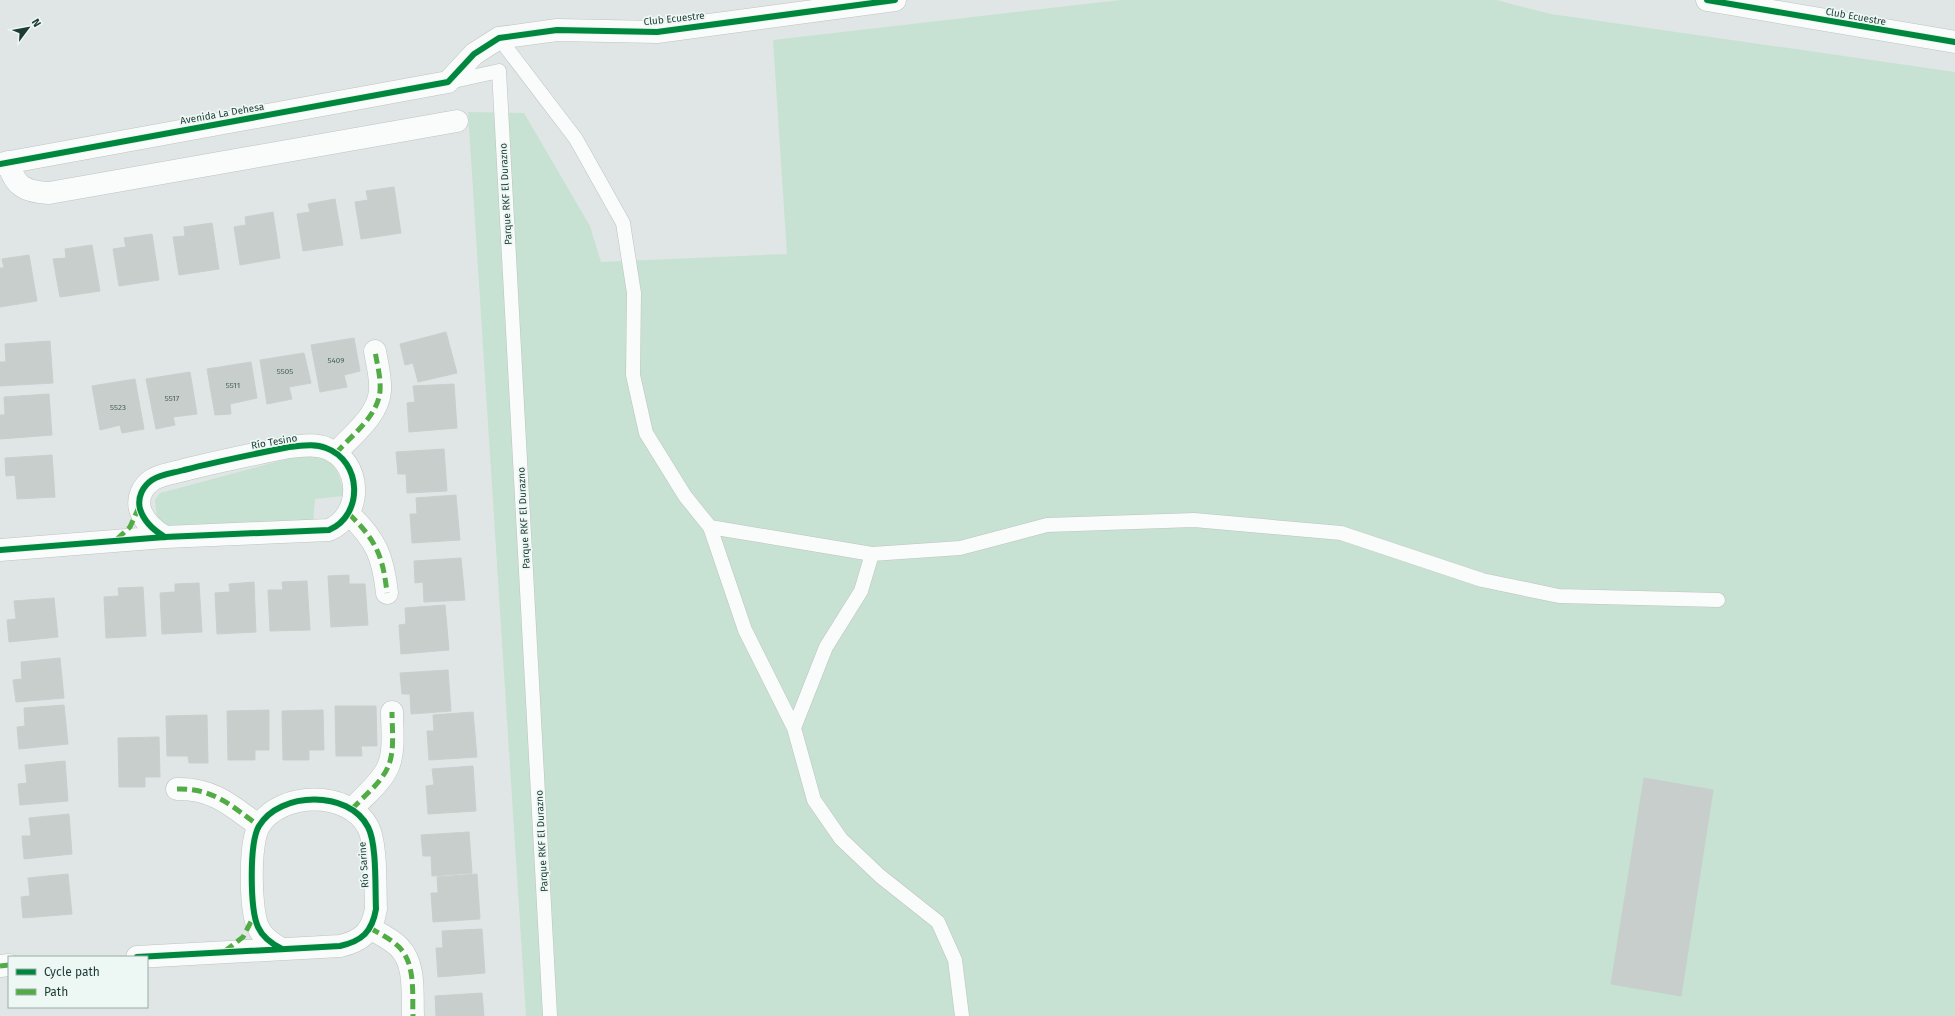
<svg xmlns="http://www.w3.org/2000/svg" width="1955" height="1016" font-family="'Fira Sans',sans-serif">
<style>
.green{fill:#c7e2d2}
.building{fill:#c7cecb;stroke:#c8cfce}
.lines{fill:none;stroke-linecap:round;stroke-linejoin:round}
.service-casing{stroke:#bdc3c2;stroke-width:15}
.minor-casing{stroke:#bdc3c2;stroke-width:23}
.service{stroke:#fafbfb;stroke-width:14}
.minor{stroke:#fafbfb;stroke-width:22}
.quiet{stroke:#52ac45;stroke-width:5;stroke-dasharray:10 5;stroke-linecap:butt}
.cycleway-casing{stroke:#edf7f3;stroke-width:8}
.cycleway{stroke:#00873e;stroke-width:6}
.labels{text-anchor:middle;stroke-width:3.5;stroke-linejoin:round;paint-order:stroke}
.number-label{font-size:8px;fill:#48605c}
.street-label{font-size:10px;fill:#1d3b36;stroke:#edf7f3}
</style>
<rect width="100%" height="100%" fill="#e0e6e5"/>
<!-- green -->
<path class="green" d="M1120,0h376l55,14 404,58v944h-1429l-58,-904 56,1 66,113 11,36 186,-8 -14,-214z
M303,455c6,1 13,1 19,2 15,4 20,26 22,39l-29,3 -2,25 -149,3 -7,-9 -2,-18 5,-7c48,-12 95,-26 143,-38z"/>
<!-- building -->
<path class="building" d="M394,187l7,46 -40,6 -6,-37 13,-2 -2,-9z
M335,199l8,46 -40,6 -6,-37 13,-2 -2,-8z
M273,212l7,46 -40,7 -6,-38 12,-2 -1,-8z
M212,223l7,46 -40,6 -6,-38 12,-1 -1,-9z
M152,234l7,46 -40,6 -6,-37 13,-2 -2,-9z
M92,245l8,46 -40,6 -7,-38 13,-1 -1,-9z
M29,255l8,46 -37,6v-39h4l-2,-9z
M446,332l11,41 -39,9 -5,-19 -8,2 -5,-21z
M354,338l6,33 -16,4 3,12 -27,5 -9,-47z
M50,341l3,42 -53,3v-24h6l-1,-18z
M304,353l7,30 -22,4 3,12 -25,5 -7,-44z
M251,362l6,36 -27,6 1,10 -16,1 -8,-46z
M190,372l7,42 -24,3 2,8 -19,4 -10,-50z
M135,379l9,50 -22,4 -2,-8 -20,5 -8,-44z
M454,384l3,44 -48,4 -2,-29 8,-1 -2,-16z
M49,394l3,41 -52,4v-24h5l-1,-18z
M444,449l3,42 -40,2 -1,-19h-8l-2,-22z
M52,455l3,42 -38,2 -2,-24 -9,1 -1,-18z
M456,495l4,45 -48,3 -2,-29h7l-1,-16z
M461,558l4,42 -41,2 -1,-20 -8,1 -1,-22z
M349,575v9h16l3,41 -37,2 -3,-51z
M307,581l3,49 -40,1 -2,-41h15l-1,-8z
M254,582l2,50 -39,2 -2,-41 15,-1 -1,-8z
M199,583l3,49 -40,2 -2,-41 15,-1v-8z
M143,587l3,49 -40,2 -2,-41 15,-1 -1,-8z
M54,598l4,39 -49,5 -2,-22 9,-1 -2,-18z
M445,605l4,45 -48,4 -2,-29 7,-1 -1,-16z
M60,658l4,40 -48,4 -3,-22 9,-1 -1,-17z
M448,670l3,41 -40,3 -1,-20h-8l-2,-21z
M64,705l4,39 -49,5 -2,-22 8,-1 -1,-18z
M335,706h41l1,40h-16l1,10h-26z
M269,710v40h-14v10h-27l-1,-49z
M323,710l1,40h-15v10h-26l-1,-49z
M473,712l4,45 -48,3 -2,-29h7l-1,-16z
M207,715l1,48h-19l-1,-7h-21l-1,-40z
M159,737l1,40h-15v10h-26l-1,-49z
M65,761l3,40 -48,4 -2,-21 9,-1 -2,-18z
M473,766l3,45 -48,3 -2,-28 8,-1 -2,-16z
M1644,778l69,12 -32,206 -70,-12z
M69,814l3,40 -48,5 -2,-23h9l-2,-18z
M469,832l3,41 -40,3 -1,-20h-8l-2,-21z
M68,874l4,40 -49,4 -2,-21 9,-1 -2,-18z
M477,874l3,45 -47,3 -2,-29h7l-1,-16z
M482,929l3,44 -47,4 -2,-29h7l-1,-17z
M482,993l2,23h-48l-1,-20z"/>
<g class="lines">
<defs>
<path id="service" d="M499,38l77,101 47,84 11,70 -1,82 13,58 39,63 25,31 35,103 49,98 20,72 27,39 39,37 58,46 17,38 7,56
M449,82l50,-11 51,945
M710,527l162,27 88,-6 87,-23 147,-5 147,13 141,47 77,16 159,4
M794,728l32,-81 35,-56 11,-37"/>
<path id="minor" d="M1707,0l248,42
M8,162c6,24 17,30 41,31l408,-72
M0,164l448,-82 26,-28 25,-16 58,-8 100,2 238,-32
M336,453c16,-18 42,-37 44,-62 1,-14 -3,-27 -5,-40
M349,514c27,26 34,42 38,79
M0,550l165,-13 164,-7c35,-15 33,-69 -3,-82 -12,-5 -25,-2 -37,-1 -35,7 -70,14 -105,23 -10,3 -23,4 -32,10 -9,6 -15,17 -12,29 4,13 13,21 25,28
M177,789c36,-1 55,17 82,37
M352,809c12,-13 29,-26 36,-42 7,-16 4,-38 4,-55
M370,928c10,6 21,11 29,19 17,17 13,47 14,69
M137,957l203,-11c22,-5 32,-14 36,-37 -1,-21 1,-65 -8,-82 -19,-37 -88,-36 -109,-1 -10,17 -9,83 -1,101 5,11 14,17 24,22
M0,966l9,-1"/>
</defs>
<!-- service casing -->
<use href="#service" class="service-casing"/>
<!-- minor casing -->
<use href="#minor" class="minor-casing"/>
<!-- service -->
<use href="#service" class="service"/>
<!-- minor -->
<use href="#minor" class="minor"/>
<!-- quiet -->
<path class="quiet" d="M336,453c16,-18 42,-37 44,-62 1,-14 -3,-27 -5,-40
M349,514c27,26 34,42 38,79
M117,539l13,-12 9,-20
M177,789c36,-1 55,17 82,37
M352,809c12,-13 29,-26 36,-42 7,-16 4,-38 4,-55
M370,928c10,6 21,11 29,19 17,17 13,47 14,69
M225,951l18,-14 11,-21
M0,966l9,-1"/>
<defs>
<path id="cycleway" d="M1707,0l248,42
M0,164l448,-82 26,-28 25,-16 58,-8 100,2 238,-32
M0,550l165,-13 164,-7c35,-15 33,-69 -3,-82 -12,-5 -25,-2 -37,-1 -35,7 -70,14 -105,23 -10,3 -23,4 -32,10 -9,6 -15,17 -12,29 4,13 13,21 25,28
M137,957l203,-11c22,-5 32,-14 36,-37 -1,-21 1,-65 -8,-82 -19,-37 -88,-36 -109,-1 -10,17 -9,83 -1,101 5,11 14,17 24,22"/>
</defs>
<!-- cycleway casing -->
<use href="#cycleway" class="cycleway-casing"/>
<!-- cycleway -->
<use href="#cycleway" class="cycleway"/>
</g>
<g class="labels">
<!-- number labels -->
<g class="number-label">
<text x="336" y="363">5409</text>
<text x="285" y="374">5505</text>
<text x="233" y="388">5511</text>
<text x="172" y="401">5517</text>
<text x="118" y="410">5523</text>
</g>
<!-- street labels -->
<g class="street-label">
<text transform="translate(1856 16) rotate(10)" y="4">Club Ecuestre</text>
<text transform="translate(674 18) rotate(-6)" y="4">Club Ecuestre</text>
<text transform="translate(222 113) rotate(-10)" y="4">Avenida La Dehesa</text>
<text transform="translate(505 194) rotate(-93)" y="4">Parque RKF El Durazno</text>
<text transform="translate(274 441) rotate(-10)" y="4">Río Tesino</text>
<text transform="translate(523 518) rotate(-93)" y="4">Parque RKF El Durazno</text>
<text transform="translate(541 841) rotate(-93)" y="4">Parque RKF El Durazno</text>
<text transform="translate(363 865) rotate(-94)" y="4">Río Sarine</text>
</g>
</g>
<!-- legend -->
<rect x="8" y="956" width="140" height="52" fill="#edf7f3" stroke="#9aaca7"/>
<rect x="16" y="969" width="20" height="6" fill="#00873e" stroke="#9aaca7"/>
<text x="44" y="976" font-size="12" fill="#1d3b36">Cycle path</text>
<rect x="16" y="989" width="20" height="6" fill="#52ac45" stroke="#9aaca7"/>
<text x="44" y="996" font-size="12" fill="#1d3b36">Path</text>
<!-- north arrow -->
<g transform="translate(28 28) rotate(58)" stroke="#edf7f3" stroke-width="3" paint-order="stroke">
<path d="M0-3L7 15L0 10L-7 15Z" fill="#1d3b36"/>
<text y="-6" font-size="11" font-weight="bold" text-anchor="middle" fill="#1d3b36">N</text>
</g>
</svg>
